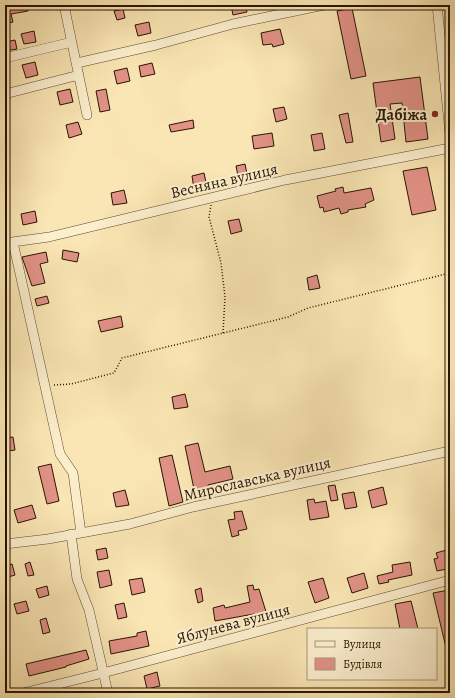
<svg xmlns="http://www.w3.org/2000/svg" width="455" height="698" font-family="Alegreya,serif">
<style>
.building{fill:#e29287;stroke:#261501}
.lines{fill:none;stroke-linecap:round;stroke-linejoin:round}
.minor-casing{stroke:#5b492e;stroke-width:10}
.path{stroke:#261501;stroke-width:1.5;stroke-dasharray:1 2;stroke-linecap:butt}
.minor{stroke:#fcefce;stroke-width:9}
.poi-dot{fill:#8f2418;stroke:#fcefce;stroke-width:1.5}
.labels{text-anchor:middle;stroke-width:4;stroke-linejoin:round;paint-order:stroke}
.poi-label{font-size:16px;font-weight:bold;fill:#261501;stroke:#fcefce;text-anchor:end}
.street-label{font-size:16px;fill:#261501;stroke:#fcefce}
</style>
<rect width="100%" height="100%" fill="#fae6b4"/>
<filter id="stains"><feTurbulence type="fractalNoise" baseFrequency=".005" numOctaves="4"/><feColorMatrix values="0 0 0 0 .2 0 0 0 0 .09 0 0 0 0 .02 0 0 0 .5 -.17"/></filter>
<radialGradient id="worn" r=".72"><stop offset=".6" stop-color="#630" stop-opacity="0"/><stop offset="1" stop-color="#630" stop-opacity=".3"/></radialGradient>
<!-- building -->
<path class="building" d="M5,5h4l1,4 7,-2v-2h10l1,6 -17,3 2,8 -8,2z
M231,5h14l2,7 -14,3z
M352,8l14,68 -15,3 -14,-68z
M123,9l2,9 -8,2 -3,-9z
M149,22l2,11 -13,3 -3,-11z
M280,29l4,15 -11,3 -1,-3 -9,1 -2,-12z
M34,31l2,11 -12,2 -3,-10z
M15,40l2,9 -12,2v-9z
M35,62l3,13 -12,3 -4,-13z
M152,63l3,11 -14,3 -2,-11z
M127,68l3,13 -13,3 -3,-13z
M420,77l8,62 -22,3 -4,-39 -12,1 5,35 -14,3 -8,-59z
M70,89l3,13 -13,3 -3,-13z
M106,89l4,21 -10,2 -4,-21z
M284,107l3,12 -11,3 -3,-13z
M348,113l5,29 -7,1 -7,-28z
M193,120l1,8 -23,4 -2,-7z
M78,122l4,12 -13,4 -3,-13z
M272,133l2,13 -20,3 -2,-13z
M322,133l3,16 -11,2 -3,-16z
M245,164l2,10 -9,2 -2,-10z
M427,167l9,43 -24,5 -9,-44z
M204,173l3,14 -13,2 -2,-13z
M343,187l1,6 27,-5 3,12 -9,4 1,3 -18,3v2l-7,2 -2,-6 -15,4 -1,-5 -3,1 -3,-12 19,-5 -1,-2z
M124,190l3,13 -14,2 -2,-12z
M35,211l2,11 -14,3 -2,-11z
M239,219l3,12 -11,3 -3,-13z
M63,250l16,3 -2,9 -15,-3z
M46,252l2,10 -8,2 5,19 -13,3 -10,-29z
M317,275l3,13 -11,2 -2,-12z
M47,296l2,7 -12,3 -2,-7z
M121,316l2,11 -22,5 -3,-11z
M185,394l3,13 -14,2 -2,-12z
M13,437l2,13 -7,1 -1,-3h-2v-10z
M198,443l7,29 25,-6 3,13 -25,6 1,6 -14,3 -10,-48z
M172,455l11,47 -14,4 -10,-48z
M51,464l8,37 -12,3 -9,-37z
M335,485l3,15 -7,1 -3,-15z
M383,487l4,17 -15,4 -4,-17z
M125,490l4,15 -13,2 -3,-14z
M354,492l3,15 -12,2 -3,-15z
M314,499l1,4 11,-2 3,16 -19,3 -3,-20z
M32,505l4,13 -18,5 -4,-13z
M242,511l5,18 -9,2 1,4 -7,2 -4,-17 7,-1 -1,-7z
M106,548l2,10 -10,2 -2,-10z
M450,549v15l-4,1 1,4 -10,2 -3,-12 4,-1 -2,-5z
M30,562l4,13 -6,1 -3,-12z
M410,562l2,13 -24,5 1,2 -10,2 -2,-8 16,-4 -1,-7z
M12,564l3,11 -10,3v-12z
M109,570l3,15 -12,3 -3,-16z
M364,573l4,15 -16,5 -5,-15z
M142,578l3,14 -13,3 -3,-15z
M323,578l6,20 -14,5 -7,-21z
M253,585l1,5 5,-1 8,26 -5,1v3l-7,2 -1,-7 -39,7 -2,-13 11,-3 1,3 25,-6 -3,-16z
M47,586l2,9 -10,3 -3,-9z
M201,588l2,13 -5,2 -3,-13z
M449,590l1,66h-2l-15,-63z
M26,601l3,10 -12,3 -3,-10z
M411,601l7,28h-18l-5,-25z
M124,603l3,14 -9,2 -3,-14z
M46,618l4,14 -7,2 -3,-14z
M146,631l3,15 -38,8 -2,-13 28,-5v-3z
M86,650l3,9 -23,7v1l-37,9 -3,-12z
M157,672l3,14 -13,3 -3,-13z"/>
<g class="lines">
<defs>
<path id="minor" d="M64,5l23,110
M437,5l13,129
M5,58l67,-16
M77,63l79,-18 77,-21 91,-19
M5,94l74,-19
M13,242l47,212 13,19 8,60
M5,243l44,-6 236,-57 165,-32
M71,534l6,45 12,31 19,83
M5,544l43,-5 82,-15 63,-17 257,-56
M23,693l80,-20 347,-93"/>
</defs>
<!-- minor casing -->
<use href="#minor" class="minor-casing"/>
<!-- path -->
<path class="path" d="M211,205l-2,12 12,46 4,34 -2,36
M54,385l17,-1 43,-11 8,-15 166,-41 20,-9 142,-35"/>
<!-- minor -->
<use href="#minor" class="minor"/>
</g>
<!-- markers -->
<circle class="poi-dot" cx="435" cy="114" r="4"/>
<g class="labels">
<!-- poi labels -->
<g class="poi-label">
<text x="427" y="120">Дабіжа</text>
</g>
<!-- street labels -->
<g class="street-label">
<text transform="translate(224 180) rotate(-13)" y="6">Весняна вулиця</text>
<text transform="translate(257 478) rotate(-13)" y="6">Мирославська вулиця</text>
<text transform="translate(233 623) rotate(-15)" y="6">Яблунева вулиця</text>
</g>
</g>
<!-- margin -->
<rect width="455" height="698" fill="none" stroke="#fae6b4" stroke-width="20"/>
<rect x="6" y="6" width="443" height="686" fill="none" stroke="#261501" stroke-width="2"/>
<rect x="10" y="10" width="435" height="678" fill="none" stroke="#261501"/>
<!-- legend -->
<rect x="307" y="628" width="130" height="52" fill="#fcefce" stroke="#a6987c"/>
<rect x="315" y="641" width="20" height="6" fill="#fcefce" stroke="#a6987c"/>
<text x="343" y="648" font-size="12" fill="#261501">Вулиця</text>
<rect x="315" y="658" width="20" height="12" fill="#e29287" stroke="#a6987c"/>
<text x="343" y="668" font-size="12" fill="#261501">Будівля</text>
<rect width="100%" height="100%" filter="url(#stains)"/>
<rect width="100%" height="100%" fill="url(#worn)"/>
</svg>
